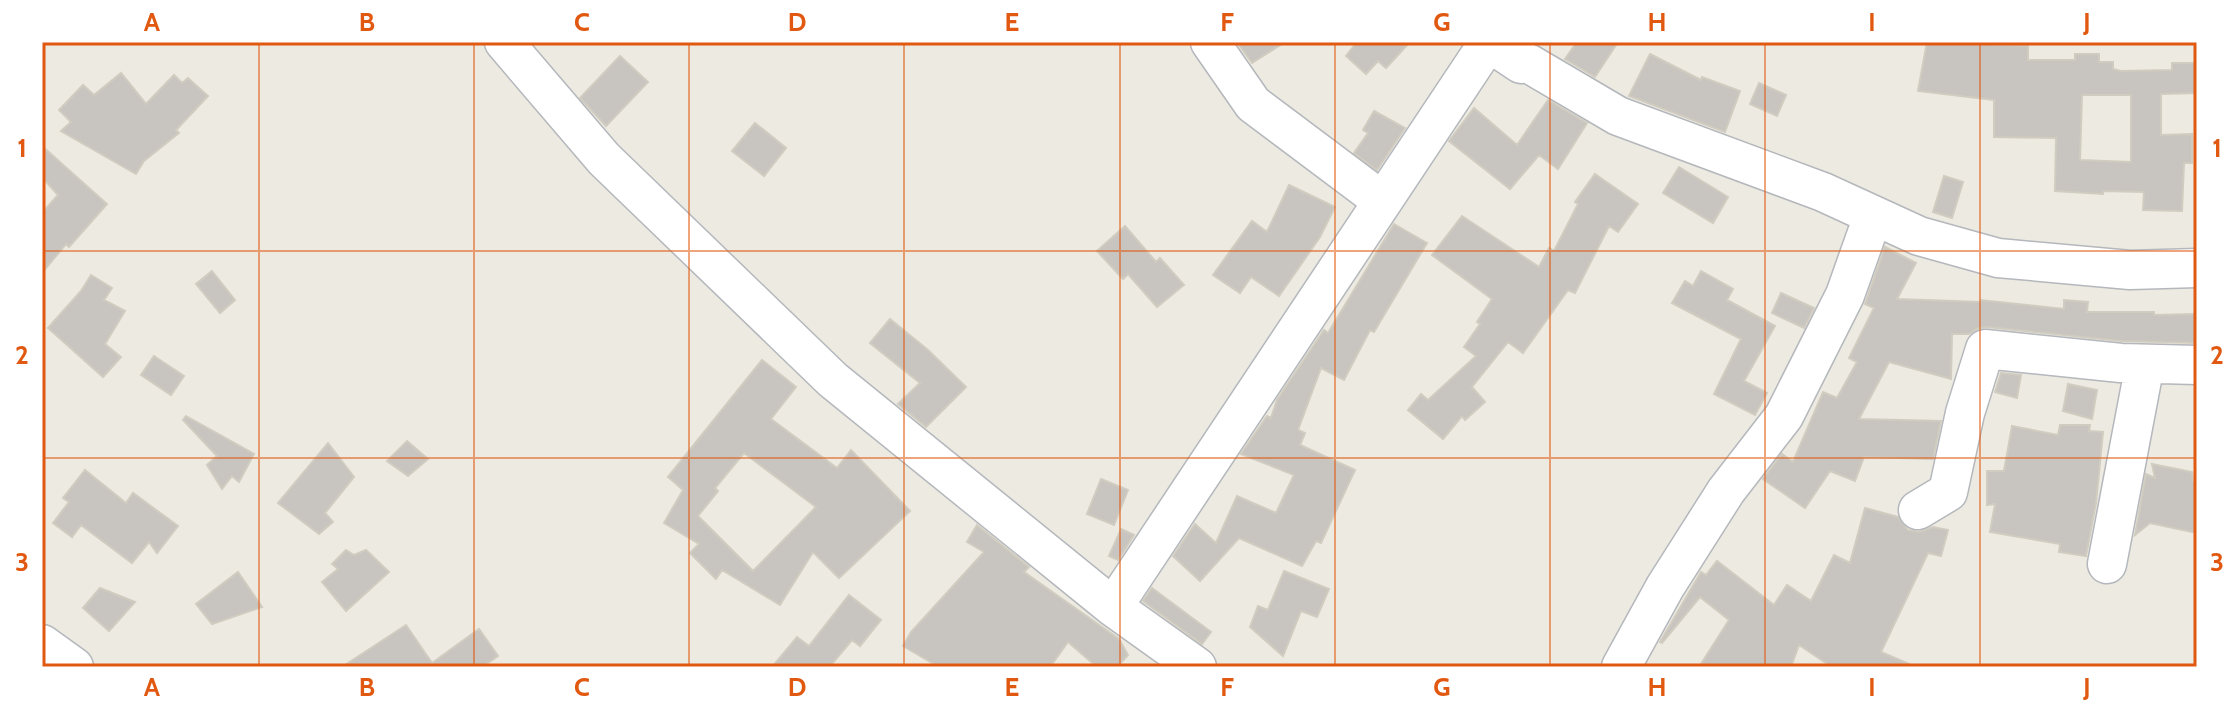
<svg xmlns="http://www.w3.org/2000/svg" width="2239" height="709" font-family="Cabin,sans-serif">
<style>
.building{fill:#c8c4bf;stroke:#d1ccc0;stroke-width:2;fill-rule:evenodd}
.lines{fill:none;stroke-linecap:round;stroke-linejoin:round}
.minor-casing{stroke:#b4b7bc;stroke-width:41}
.minor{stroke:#fff;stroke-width:38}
.grid{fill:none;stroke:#e15910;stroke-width:2;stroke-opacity:0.55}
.neatline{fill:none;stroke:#e15910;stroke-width:3}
.grid-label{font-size:26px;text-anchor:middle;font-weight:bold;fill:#e15910}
</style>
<rect width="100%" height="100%" fill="#eceae1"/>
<!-- building -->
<path class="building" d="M1237,42h48l-33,21z
M1357,42h53l-24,26 -8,-7 -12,13 -20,-18z
M1577,42h41l-23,35 -30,-18z
M1927,42l101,4v14h47v-6h24v8h14v7l8,2 51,-1v-7h25v30l-36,1v41l31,-1v29h-8l-2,48 -39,-1 1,-18 -41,-1v3l-48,-3 1,-53 -62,-1v-37l-76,-9zM2082,95h49v67l-51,-2z
M1650,54l51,26 1,-3 38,14 -15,41 -96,-36z
M620,56l28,26 -42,44 -26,-28z
M121,73l25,31 28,-29 8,8 6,-5 20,18 -32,34 3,3 -35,28 -8,13 -75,-43 10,-9 -12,-12 24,-25 11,10z
M1759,83l27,12 -9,21 -27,-12z
M1548,100l39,23 -29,46 -19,-14 -29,34 -61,-48 25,-33 43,37z
M1374,111l31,17 -28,42 -23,-17 14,-20 -5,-3z
M755,123l31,25 -22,28 -32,-25z
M42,146l65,58 -38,43 -3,-3 -24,29v-60l16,-18 -16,-18z
M1679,167l49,30 -15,26 -50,-30z
M1595,174l43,30 -20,28 -9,-6 -34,67 -7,-3 -45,63 -15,-11 -36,45 13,15 -20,18 -3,-4 -19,23 -35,-29 13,-16 7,6 48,-44 -12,-9 16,-23 -3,-2 15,-23 -60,-44 30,-39 77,51 10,-19 5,3 24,-47 -3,-2z
M1944,176l19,6 -11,36 -19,-6z
M1289,185l46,22 -15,30 -41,59 -28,-19 -11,16 -27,-18 39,-54 15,11z
M1394,224l33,19 -53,89 -4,-2 -26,50 -23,-12 -23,62 7,3 -5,12 55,25 -34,73 -5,-2 -14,25 -63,-28 -39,43 -27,-25 22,-32 21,19 21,-47 39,17 18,-38 -53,-21 26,-38 4,2 6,-18 47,-70 4,3z
M1125,226l31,36 4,-4 24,27 -27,22 -29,-33 -5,5 -26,-28z
M1885,247l31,16 -19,36 84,3v-2l83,9v-9l24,2 -1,10h67v3l43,-1v29l-75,-2 -135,-14 -9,1 -9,6h-17l-1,45 -62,-17 -30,57 82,2 -8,38 -69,-2 -9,24 -25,-10 -25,37 -42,-29 19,-25 11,8 30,-70 14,6 20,-36 -8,-4 25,-50 -9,-4z
M212,271l23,29 -15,13 -24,-29z
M1701,271l32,18 -6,11 48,26 -31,55 23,12 -12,22 -41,-21 27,-55 -69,-36 13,-22 8,5z
M91,275l21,13 -8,12 21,11 -20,33 16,13 -18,20 -55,-49 33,-37z
M1781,293l33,15 -10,20 -32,-15z
M890,319l38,31 38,37 -40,40 -28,-23 22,-21 -50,-40z
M154,356l30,20 -13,19 -30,-20z
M762,360l34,27 -25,32 66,49 14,-18 59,61 -71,67 -26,-26 -33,53 -58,-35 -6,9 -26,-26 9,-9 -35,-21 19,-33 -15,-13zM744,453l72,54 -63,64 -55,-55 20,-25 -3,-3z
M2001,373l20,2 -4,23 -22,-6z
M2068,384l29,6 -5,29 -29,-8z
M186,416l68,38 -15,28 -7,-6 -10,13 -15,-24 10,-9 -34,-36z
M2060,425h30l-1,6 14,1 -7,71 -10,53 -27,-4 1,-8 -70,-12 5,-28 -8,1v-34h17l8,-45 46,9z
M407,441l21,18 -20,17 -21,-15z
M328,443l26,34 -29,36 8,9 -14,12 -41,-31z
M2152,464l40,8 1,9 4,1v51l-47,-10 -15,12 11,-61 9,4z
M85,470l41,33 7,-10 45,33 -21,27 -8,-11 -17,21 -51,-38 -9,12 -19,-14 16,-21 -6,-4z
M1101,479l27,11 -14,35 -27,-11z
M1865,508l33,9 10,13 11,2 14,-5 15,3 -7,26 -13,-3 -47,99 35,15h-84l-33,-22 -8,22h-92l30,-47 -29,-23 -38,46 -2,-1 41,-70 5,3 11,-14 57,44 13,-20 24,16 23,-46 16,8z
M977,525l52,42 -5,5 95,67 9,16 -11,12h-20l-29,-25 -18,25h-111l-36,-21 8,-14 73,-80 -17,-10z
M1121,529l13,6 -16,25 -9,-4z
M346,550l8,5 12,-5 23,22 -43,39 -24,-29 16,-13 -6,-5z
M1284,571l45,18 -12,28 -16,-6 -18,45 -33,-29 8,-21 10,4z
M238,572l24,35 -50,17 -16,-20z
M100,588l35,14 -26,29 -26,-23z
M1152,588l59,44 -9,12 -59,-43z
M849,595l32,25 -21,26 -8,-6 -21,25 2,2h-61l25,-30 12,9z
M406,625l26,38 47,-34 19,27 -16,11h-140z"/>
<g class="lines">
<defs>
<path id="minor" d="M504,42l100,117 229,221 280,227 84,60
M1210,42l43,62 128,96
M1918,510l30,-18 17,-79 20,-64 136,14 76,2
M2107,564l38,-200
M1113,607l367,-552 14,-9 27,18 7,-1 90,53 205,76 96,44 79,22 132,12 67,-2
M42,644l32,23
M1621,667l44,-80 61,-96 58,-75 61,-121 28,-79"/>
</defs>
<!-- minor casing -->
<use href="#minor" class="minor-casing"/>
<!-- minor -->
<use href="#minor" class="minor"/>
</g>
<!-- grid -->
<path class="grid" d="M259,42v625M474,42v625M689,42v625M904,42v625M1120,42v625M1335,42v625M1550,42v625M1765,42v625M1980,42v625M42,251h2155M42,458h2155"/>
<!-- border -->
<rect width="2239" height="709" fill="none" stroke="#ffffff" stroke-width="88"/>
<rect x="44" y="44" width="2151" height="621" class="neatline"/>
<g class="grid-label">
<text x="152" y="31">A</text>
<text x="367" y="31">B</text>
<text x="582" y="31">C</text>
<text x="797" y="31">D</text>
<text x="1012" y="31">E</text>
<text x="1227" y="31">F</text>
<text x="1442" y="31">G</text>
<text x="1657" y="31">H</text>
<text x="1872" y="31">I</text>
<text x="2087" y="31">J</text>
<text x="22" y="157">1</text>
<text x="2217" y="157">1</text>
<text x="22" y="364">2</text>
<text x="2217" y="364">2</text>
<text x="22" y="571">3</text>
<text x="2217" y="571">3</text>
<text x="152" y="696">A</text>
<text x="367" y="696">B</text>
<text x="582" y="696">C</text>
<text x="797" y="696">D</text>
<text x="1012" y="696">E</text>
<text x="1227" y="696">F</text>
<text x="1442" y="696">G</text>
<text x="1657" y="696">H</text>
<text x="1872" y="696">I</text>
<text x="2087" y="696">J</text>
</g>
</svg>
